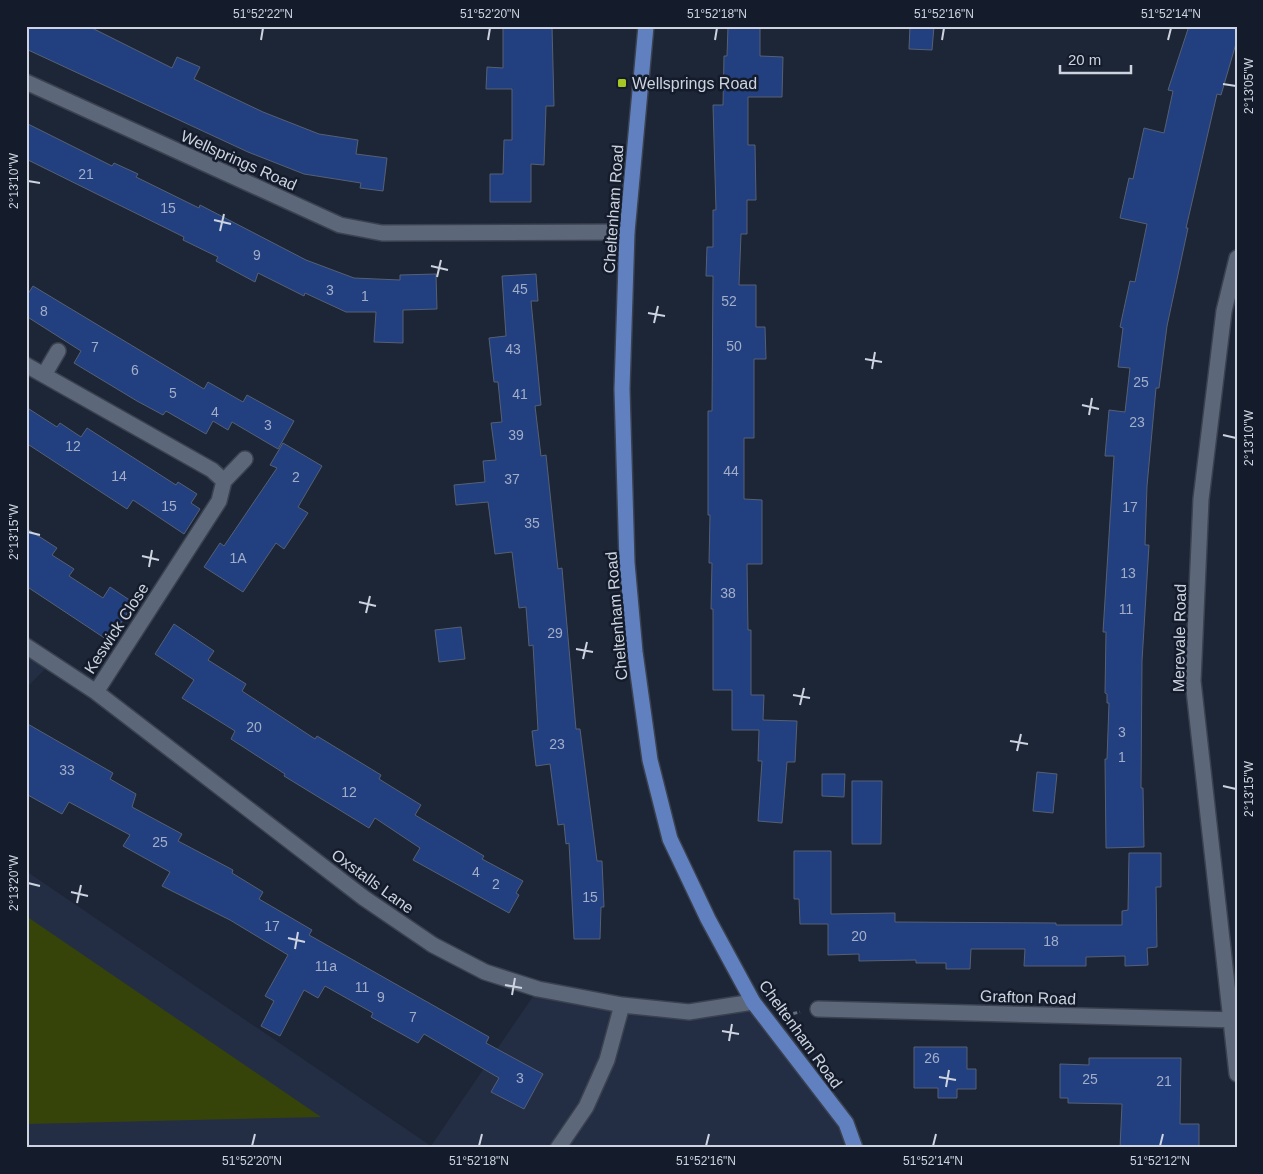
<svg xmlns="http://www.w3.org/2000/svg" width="1263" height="1174" font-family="Helvetica,sans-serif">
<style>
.built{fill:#232e45}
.green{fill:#374409}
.building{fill:#223f80;stroke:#566074}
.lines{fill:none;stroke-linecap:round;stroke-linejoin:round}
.minor-casing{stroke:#3a414f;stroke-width:18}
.major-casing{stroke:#3a414f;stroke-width:18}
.path{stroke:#676f7d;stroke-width:3;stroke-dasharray:4 2.5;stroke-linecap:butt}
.minor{stroke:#5c677a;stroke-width:15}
.major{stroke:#6180c0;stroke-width:15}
.ticks{fill:none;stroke:#cdd3df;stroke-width:2}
.poi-dot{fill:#a5c822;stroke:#141c2c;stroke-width:2}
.labels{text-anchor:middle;stroke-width:5;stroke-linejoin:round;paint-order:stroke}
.number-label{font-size:14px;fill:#a2aec7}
.poi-label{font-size:16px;fill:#cdd3df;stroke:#141c2c;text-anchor:start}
.street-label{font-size:16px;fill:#cdd3df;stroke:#141c2c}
.neatline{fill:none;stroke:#cdd3df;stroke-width:2}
.ticks-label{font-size:12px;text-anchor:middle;fill:#cdd3df}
</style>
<rect width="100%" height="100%" fill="#1d2636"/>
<!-- built -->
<path class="built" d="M26,646l26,16 -26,26z
M26,871l405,275 107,-157 151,23 64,-10 102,146h-829z"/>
<!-- green -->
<path class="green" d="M26,916l295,201 -295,7z"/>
<!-- building -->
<path class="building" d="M26,26h62l84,42 5,-11 23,10 -6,12 31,15 38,18 56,22 39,6 -2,14 31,4 -4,33 -23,-3 1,-5 -57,-9 -56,-22 -222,-103z
M503,26h49l2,80h-8l-2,59 -13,-1v38h-41v-28h13l1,-34h8v-51h-26l1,-22 16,1z
M728,26h32v30l23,1 -1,40h-34v48h7l1,55h-9v34h-6l-2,51h17v42h9l1,32h-12v79h-10v61l18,1v64h-15l1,66h3v65h13l-1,25 34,1 -2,41h-8l-5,61 -24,-2 4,-60h-4l1,-31h-27v-40h-19v-81h-2l1,-46h-3l1,-48h-2v-104h4l1,-135h-7l1,-29h6v-37h3l-3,-105h10l1,-49h3z
M910,26h24l-2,24 -23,-1z
M1189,26h48v14l-16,55 -4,-1 -31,134h2l-21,98 -8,62h-3l-9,98 -2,59h4l-7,116 -1,127h2l1,59 -38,1 -1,-89h2l2,-56h-2v-9l-2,-1 1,-61h-3l11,-176h-9l4,-46 16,2 5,-44 -12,-1 5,-39 -3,-1 10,-46 5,1 12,-58 -27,-6 9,-40 4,1 11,-51 20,5 9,-42 -5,-1z
M26,123l86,43 2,-3 24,11 -2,3 63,31 1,-3 106,55 48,18 46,2v-5l36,-1 1,35 -34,1v33l-29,-1 2,-30h-30l-41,-19 -1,3 -46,-23 -3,9 -39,-21 2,-4 -35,-17 1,-3 -158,-78z
M536,274l2,27h-7l10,104 -6,1 6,50 5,-1 12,114 4,-1 1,12 13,149h4l17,132h5l2,46h-3l-1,32h-26l-5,-96 -3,1 -2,-20 -6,1 -8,-61 -14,2 -4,-35 6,-1 -5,-85 -4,1 -3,-39 -7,1 -7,-56 -17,2 -7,-52 -32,3 -2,-20 31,-3 -2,-21 13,-1 -5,-37 11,-1 -4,-40h-4l-5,-44 17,-2 -4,-60z
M33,286l171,103 4,-7 35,20 4,-7 47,26 -16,28 -46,-27 -4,8 -15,-9 -7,13 -40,-23 -3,4 -26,-14 -63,-38 7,-12 -55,-35v-19z
M26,407l31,20 3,-4 21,14 6,-9 89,57 2,-3 19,12 -6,9 9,6 -16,25 -51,-34 -6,9 -101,-66z
M283,443l39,23 -24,41 10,6 -24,36 -8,-6 -33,49 -39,-25 16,-24 4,3 53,-78 -7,-3z
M26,528l31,20 -5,7 22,14 -5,7 34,22 7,-11 24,16 -25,38 -83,-55z
M174,624l40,27 -6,9 38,24 -4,7 73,48 2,-3 64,39 -2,4 42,26 -6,10 69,41 -2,3 41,22 -7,12 3,2 -10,18 -96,-53 7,-12 -45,-30 -6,10 -85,-52 1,-2 -54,-35 4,-8 -53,-33 12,-18 -39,-26z
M461,627l4,32 -26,3 -4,-32z
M26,723l87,50 -3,6 26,15 -4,13 50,27 -4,7 55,29 -1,3 31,19 -4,7 53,31 -3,5 180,102 -3,6 57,31 -19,35 -33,-17 8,-14 -75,-44 -6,9 -47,-26 2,-4 -48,-27 -7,12 -14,-8 -24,46 -19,-10 13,-25 -9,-5 23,-41 -58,-35 -68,-34 8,-14 -47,-26 7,-11 -61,-33 -7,12 -36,-20z
M1037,772l20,2 -4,39 -20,-2z
M822,774h23l-1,23 -22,-1z
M852,781h30l-1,63h-29z
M794,851h37v63l64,-1v9l161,1v2h66v-14l6,-1 1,-57h32v34h-5l1,60 -10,1 1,17 -23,1v-10l-39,1v9h-62l1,-17h-54l-1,20h-24v-6h-30v-3l-57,1v-7l-31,1v-31h-28l-1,-25h-5z
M914,1047h53v22h9v20h-19v9h-19v-10h-24z
M1089,1058h92l-1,66h19v24h-79l2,-44 -54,-1v-5h-8v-34l29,1z"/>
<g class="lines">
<defs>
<path id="minor" d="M26,82l314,143 42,8 245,-1
M1237,258l-13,53 -23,188 -8,182 44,393
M26,365l186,105 12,11 -5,20 -123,191
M44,375l14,-24
M224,481l21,-22
M26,646l70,46 268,206 69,47 52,27 53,17 84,16 67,7 64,-10
M818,1009l419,11
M558,1148l28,-41 21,-47 15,-55"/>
<path id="major" d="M646,26l-19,206 -5,157 5,174 8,89 15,108 20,79 38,80 45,83 93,121 9,25"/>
</defs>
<!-- minor casing -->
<use href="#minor" class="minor-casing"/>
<!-- major casing -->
<use href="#major" class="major-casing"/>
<!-- path -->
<path class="path" d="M787,1015l13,-3"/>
<!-- minor -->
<use href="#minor" class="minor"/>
<!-- major -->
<use href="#major" class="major"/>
</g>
<!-- ticks -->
<path class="ticks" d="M261,40l2,-12M488,40l2,-12M715,40l2,-12M942,40l2,-12M1168,40l3,-12M1223,84l13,2M28,181l12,2M214,220l17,4M220,231l4,-17M431,266l17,4M437,277l4,-17M648,313l17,3M654,323l4,-17M865,359l17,3M872,369l3,-17M1082,405l17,4M1089,415l3,-17M1223,435l13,3M28,532l12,3M142,556l17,4M149,567l3,-17M359,602l17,4M366,613l4,-17M576,649l17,3M583,659l4,-17M793,695l17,3M800,705l4,-17M1010,741l18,3M1017,751l4,-17M1223,786l13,3M28,883l12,3M71,892l17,4M77,903l4,-18M288,938l17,4M295,949l3,-17M505,985l17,3M512,995l3,-17M722,1031l17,3M729,1041l3,-17M939,1077l17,3M946,1087l3,-17M252,1146l3,-12M479,1146l3,-12M706,1146l3,-12M933,1146l3,-12M1160,1146l3,-12"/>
<!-- markers -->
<rect class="poi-dot" x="617" y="78" width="10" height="10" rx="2.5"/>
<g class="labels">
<!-- number labels -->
<g class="number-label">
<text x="86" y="179">21</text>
<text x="168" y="213">15</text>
<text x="257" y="260">9</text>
<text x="520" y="294">45</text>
<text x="330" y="295">3</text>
<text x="365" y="301">1</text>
<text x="729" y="306">52</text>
<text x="44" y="316">8</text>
<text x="734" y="351">50</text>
<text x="95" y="352">7</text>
<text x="513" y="354">43</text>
<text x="135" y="375">6</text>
<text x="1141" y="387">25</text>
<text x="173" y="398">5</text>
<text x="520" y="399">41</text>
<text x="215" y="417">4</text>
<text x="1137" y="427">23</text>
<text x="268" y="430">3</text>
<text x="516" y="440">39</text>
<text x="73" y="451">12</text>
<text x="731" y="476">44</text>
<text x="119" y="481">14</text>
<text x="296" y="482">2</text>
<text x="512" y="484">37</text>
<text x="169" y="511">15</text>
<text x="1130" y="512">17</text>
<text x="532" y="528">35</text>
<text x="238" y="563">1A</text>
<text x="1128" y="578">13</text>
<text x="728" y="598">38</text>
<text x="1126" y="614">11</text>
<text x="555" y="638">29</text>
<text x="254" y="732">20</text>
<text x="1122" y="737">3</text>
<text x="557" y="749">23</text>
<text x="1122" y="762">1</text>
<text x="67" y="775">33</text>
<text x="349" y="797">12</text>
<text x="160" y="847">25</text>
<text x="476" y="877">4</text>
<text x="496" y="889">2</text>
<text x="590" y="902">15</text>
<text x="272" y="931">17</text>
<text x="859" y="941">20</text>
<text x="1051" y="946">18</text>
<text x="326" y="971">11a</text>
<text x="362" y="992">11</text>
<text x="381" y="1002">9</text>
<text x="413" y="1022">7</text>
<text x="932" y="1063">26</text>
<text x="520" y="1083">3</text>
<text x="1090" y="1084">25</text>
<text x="1164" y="1086">21</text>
</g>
<!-- poi labels -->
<g class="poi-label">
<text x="632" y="89">Wellsprings Road</text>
</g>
<!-- street labels -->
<g class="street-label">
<text transform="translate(239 160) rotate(24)" y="6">Wellsprings Road</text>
<text transform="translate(613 209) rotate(-86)" y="6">Cheltenham Road</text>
<text transform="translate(616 616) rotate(-95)" y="6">Cheltenham Road</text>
<text transform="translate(116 628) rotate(-57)" y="6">Keswick Close</text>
<text transform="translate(1179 638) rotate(-89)" y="6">Merevale Road</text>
<text transform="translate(373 881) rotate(36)" y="6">Oxstalls Lane</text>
<text transform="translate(1028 997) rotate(2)" y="6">Grafton Road</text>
<text transform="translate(801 1034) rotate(54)" y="6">Cheltenham Road</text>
</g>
</g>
<!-- border -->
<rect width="1263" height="1174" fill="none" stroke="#141c2c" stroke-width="55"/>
<!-- scale -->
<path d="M1060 65v8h71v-8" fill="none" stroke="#cdd3df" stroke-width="2.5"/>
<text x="1068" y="65" font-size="15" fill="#cdd3df" stroke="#141c2c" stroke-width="4" paint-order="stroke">20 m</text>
<rect x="28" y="28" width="1208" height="1118" class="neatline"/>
<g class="ticks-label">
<text x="263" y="18">51°52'22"N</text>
<text x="490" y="18">51°52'20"N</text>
<text x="717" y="18">51°52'18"N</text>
<text x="944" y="18">51°52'16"N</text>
<text x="1171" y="18">51°52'14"N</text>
<text transform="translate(1249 86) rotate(-90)" y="4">2°13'05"W</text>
<text transform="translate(14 181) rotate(-90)" y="4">2°13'10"W</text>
<text transform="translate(1249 438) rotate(-90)" y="4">2°13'10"W</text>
<text transform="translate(14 532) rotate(-90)" y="4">2°13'15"W</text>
<text transform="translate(1249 789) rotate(-90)" y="4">2°13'15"W</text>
<text transform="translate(14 883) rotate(-90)" y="4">2°13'20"W</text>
<text x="252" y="1165">51°52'20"N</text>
<text x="479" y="1165">51°52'18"N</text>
<text x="706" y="1165">51°52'16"N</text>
<text x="933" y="1165">51°52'14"N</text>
<text x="1160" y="1165">51°52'12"N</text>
</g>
</svg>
